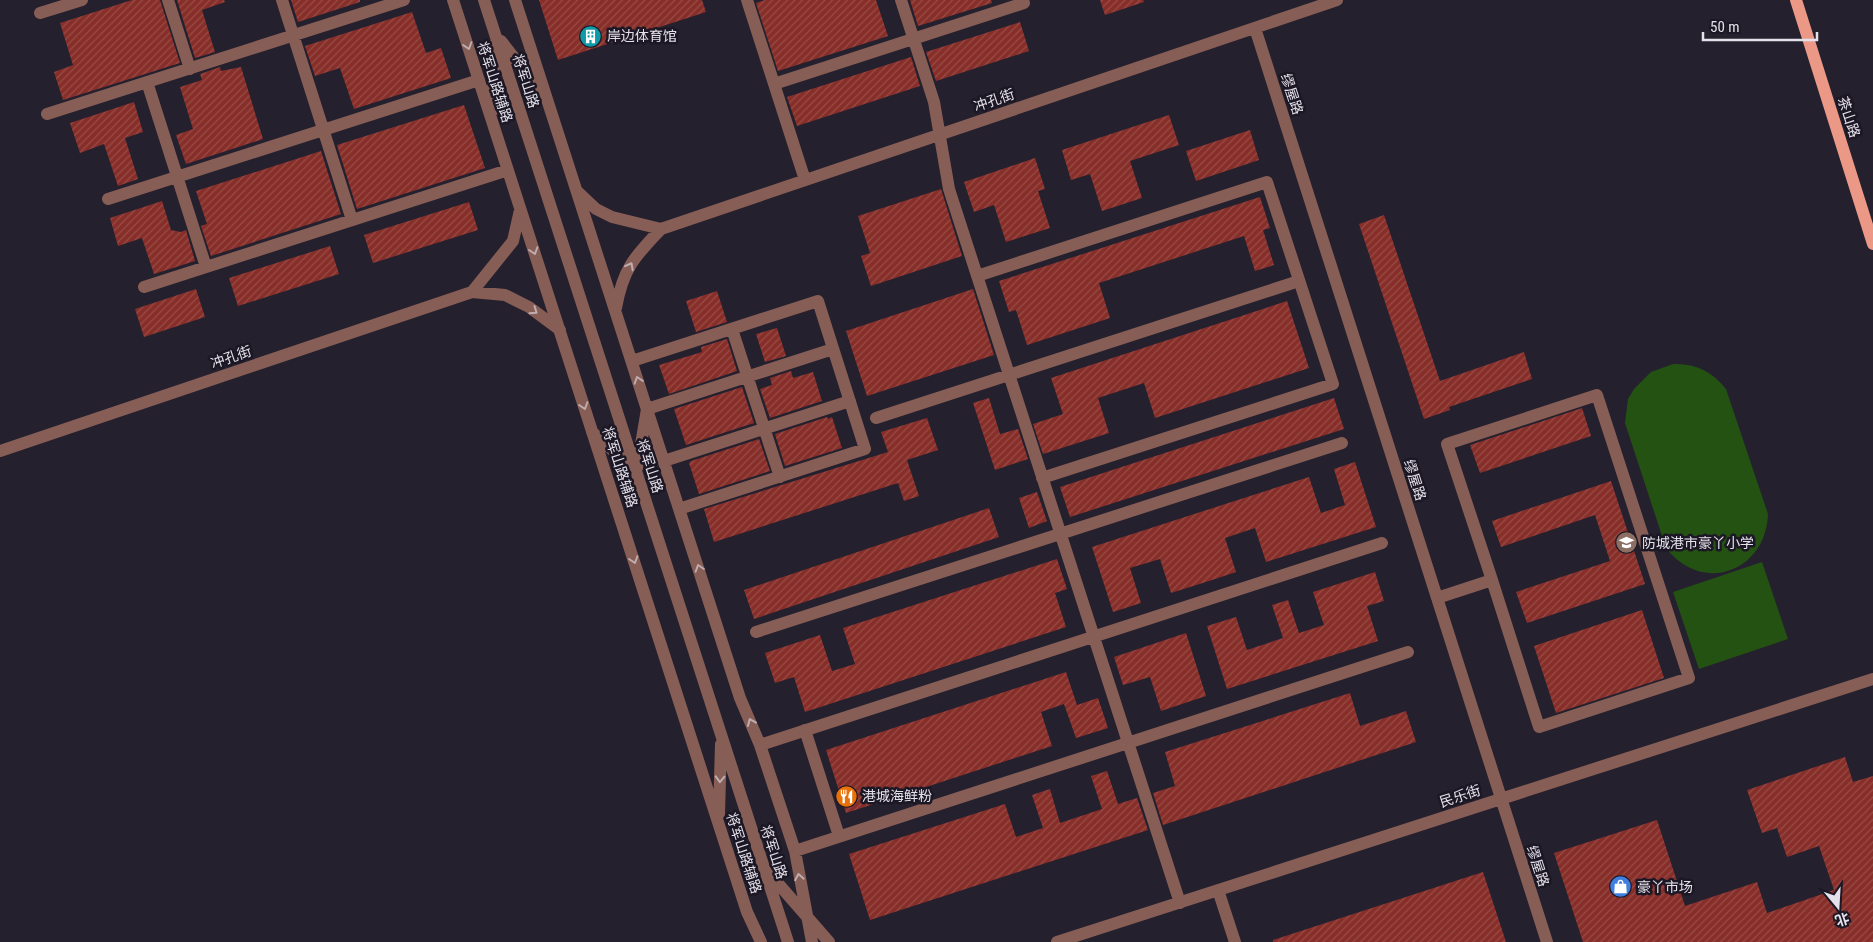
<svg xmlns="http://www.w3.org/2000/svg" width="1873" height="942" font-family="'Roboto Condensed','Noto Sans SC',sans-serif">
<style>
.grass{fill:#235212}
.building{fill:url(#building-hatch)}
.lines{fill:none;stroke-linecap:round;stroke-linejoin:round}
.minor{stroke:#875e56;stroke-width:12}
.major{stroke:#ec9887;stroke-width:12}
.oneway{stroke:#bfadaf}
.labels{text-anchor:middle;stroke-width:5;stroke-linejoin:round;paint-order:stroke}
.poi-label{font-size:14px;fill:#e4e1eb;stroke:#1c1724;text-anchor:start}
.street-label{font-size:14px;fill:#e4e1eb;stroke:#1c1724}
</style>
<defs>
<pattern id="building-hatch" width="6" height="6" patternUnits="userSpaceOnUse" patternTransform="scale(1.25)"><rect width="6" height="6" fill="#872e29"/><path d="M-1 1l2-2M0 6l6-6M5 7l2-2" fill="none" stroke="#984c48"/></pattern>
</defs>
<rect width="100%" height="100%" fill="#25202e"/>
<!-- grass -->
<path class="grass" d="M1673,364c22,-1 39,7 53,25l42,125c-2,58 -66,81 -102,34l-41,-125 3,-24 6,-10 17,-17z
M1762,562l26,77 -89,30 -26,-77z"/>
<!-- building -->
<path class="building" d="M132,0h28l20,63 -117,37 -9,-28 19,-7 -13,-42z
M177,0h47l1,2 -23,8 13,42 -20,6z
M291,0h69v2l-62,20z
M539,0h163l4,12 -148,48z
M765,0h111l12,36 -110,35 -22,-68z
M910,0h81l1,3 -74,23z
M1100,0h43l1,2 -39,13z
M412,12l14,41 15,-5 10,30 -97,31 -14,-41 -25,8 -10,-30z
M1020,22l9,29 -93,30 -10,-29z
M911,57l9,29 -123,40 -10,-29z
M220,67l1,4 20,-4 22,72 -77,25 -10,-29 17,-6 -13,-42 22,-7 -2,-6z
M134,102l9,30 -18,6 13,41 -20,7 -14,-42 -24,9 -10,-30z
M464,105l21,63 -128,41 -20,-64z
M1169,115l10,30 -49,16 12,37 -40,13 -12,-37 -19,6 -9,-30z
M1250,130l9,30 -63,21 -10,-30z
M321,151l20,63 -130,42 -10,-30 6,-2 -11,-33z
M1035,158l10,31 -7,2 12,37 -44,14 -12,-37 -20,7 -10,-30z
M941,189l21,67 -91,30 -10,-30 9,-3 -12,-37z
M1260,197l10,31 -7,2 11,35 -19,6 -11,-35 -145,47 11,35 -83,27 -11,-35 -7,2 -10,-31z
M162,201l9,29 10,2 5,-2 9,31 -41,13 -12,-36 -24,8 -8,-28z
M469,202l9,28 -105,33 -9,-28z
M1384,215l56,166 84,-29 8,27 -83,28 1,3 -26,9 -65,-195z
M330,246l9,28 -101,32 -9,-28z
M196,289l9,28 -61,20 -9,-28z
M973,289l21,66 -127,41 -21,-65z
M717,291l10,31 -31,10 -10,-31z
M1287,301l22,67 -154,50 -11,-35 -46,15 11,35 -66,21 -10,-30 30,-10 -12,-36z
M777,328l9,28 -21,6 -9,-28z
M727,339l10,32 -68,23 -10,-29 43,-13 -1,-5z
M791,371l2,7 20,-6 9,29 -52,17 -10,-29 12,-4 -2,-7z
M742,387l12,36 -68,22 -12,-36z
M989,398l11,36 18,-5 10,30 -33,11 -22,-67z
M1334,398l10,31 -274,88 -10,-30z
M1582,408l9,28 -111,37 -10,-28z
M827,417l1,2 4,-2 10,31 -57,18 -10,-32z
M927,418l11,32 -31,10 12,36 -15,5 -6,-18 -184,59 -10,-33 184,-57 -7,-20z
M759,439l11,32 -71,23 -10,-31 2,-2z
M1355,462l21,65 -110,35 -11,-34 -30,10 11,34 -27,9 -38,12 -11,-34 -30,9 11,35 -28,9 -21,-65 217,-70 12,36 24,-8 -11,-36z
M1611,481l34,103 -118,39 -11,-31 94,-31 -15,-46 -94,32 -9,-26z
M1037,492l10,29 -18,7 -10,-30z
M989,508l10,29 -245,82 -10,-29z
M1057,559l10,30 -12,4 11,34 -261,85 -11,-35 -19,6 -10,-30 55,-18 12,36 23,-7 -12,-36z
M1375,572l9,29 -17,5 11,35 -151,48 -20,-63 29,-9 11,33 36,-12 -11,-33 16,-5 11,33 25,-8 -11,-33z
M1642,610l22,68 -108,35 -22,-67z
M1186,633l20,63 -45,15 -11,-34 -27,8 -9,-28z
M1066,672l11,33 21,-7 10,30 -32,10 -12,-34 -23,8 11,34 -206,67 -20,-63z
M1350,693l10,33 46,-15 10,31 -253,83 -10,-32 22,-7 -10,-34z
M1845,757l8,25 20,-6v166h-290l-29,-89 103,-33 28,86 72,-24 10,31 67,-23 -15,-44 -32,11 -10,-29 -15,5 -15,-43z
M1107,771l11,33 19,-6 11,32 -278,90 -21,-66 156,-50 11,33 27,-9 -11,-33 18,-6 10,34 42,-14 -11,-33z
M1483,872l23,70h-233v-2z"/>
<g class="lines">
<!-- minor -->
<path class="minor" d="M168,0l22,69
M282,0l70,220
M453,0l294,912 14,30
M484,0l304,942
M515,0l225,698 20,47 35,106 17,91
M747,0l58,180
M901,0l33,102 15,87 231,714
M40,13l42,-13
M1255,28l292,914
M501,41l42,54
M147,82l59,185
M774,84l250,-81
M492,111l3,-68
M47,114l357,-114
M578,192l18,17 16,8 49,12
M108,199l371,-119
M977,276l290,-94 66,202 -291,94
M144,287l364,-117
M472,292l41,-51 7,-31
M616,308c7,-39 18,-51 45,-79l676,-229
M732,329l48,148
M632,361l186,-60 47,148 -186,60
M876,418l423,-137
M592,432l43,38
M0,451l472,-159 33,3 24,12 31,23
M664,461l186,-60
M637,468l10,-59 186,-60
M1437,598l55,-18 47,147 150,-49 -92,-283 -150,49 45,136
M756,632l586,-189
M805,730l34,106
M760,745l622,-202
M719,814l2,-70
M795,851l613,-199
M768,872l61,70
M1218,890l17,52
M1057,942l816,-263"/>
<!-- major -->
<path class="major" d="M1796,0l77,244"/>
</g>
<!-- one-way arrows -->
<defs><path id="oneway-chevron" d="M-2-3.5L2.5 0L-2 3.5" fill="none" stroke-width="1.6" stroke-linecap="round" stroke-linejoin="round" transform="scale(1.25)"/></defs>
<g class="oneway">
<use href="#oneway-chevron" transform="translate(468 46) rotate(72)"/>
<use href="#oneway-chevron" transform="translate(534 251) rotate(72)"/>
<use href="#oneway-chevron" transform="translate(630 266) rotate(-62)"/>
<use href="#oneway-chevron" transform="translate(534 311) rotate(35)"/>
<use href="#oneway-chevron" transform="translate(638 380) rotate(-108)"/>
<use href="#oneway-chevron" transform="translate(584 406) rotate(72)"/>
<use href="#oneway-chevron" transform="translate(634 560) rotate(72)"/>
<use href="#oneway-chevron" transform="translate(699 568) rotate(-108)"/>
<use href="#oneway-chevron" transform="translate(751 722) rotate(-113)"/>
<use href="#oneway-chevron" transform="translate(720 779) rotate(92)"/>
<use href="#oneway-chevron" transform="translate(799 877) rotate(-100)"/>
</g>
<!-- icons -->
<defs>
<symbol id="building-disc" viewBox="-11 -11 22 22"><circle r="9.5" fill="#0f9aa8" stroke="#1c1724"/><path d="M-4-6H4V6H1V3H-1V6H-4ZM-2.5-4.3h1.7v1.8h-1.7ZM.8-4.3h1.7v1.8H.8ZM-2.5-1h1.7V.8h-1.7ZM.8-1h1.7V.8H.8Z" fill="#fff"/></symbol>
<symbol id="school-disc" viewBox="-11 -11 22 22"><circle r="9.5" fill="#8d6e63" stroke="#1c1724"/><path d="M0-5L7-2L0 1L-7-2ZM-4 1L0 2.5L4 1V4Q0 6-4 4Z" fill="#fff"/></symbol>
<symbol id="restaurant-disc" viewBox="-11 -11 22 22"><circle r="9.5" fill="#e8710a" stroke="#1c1724"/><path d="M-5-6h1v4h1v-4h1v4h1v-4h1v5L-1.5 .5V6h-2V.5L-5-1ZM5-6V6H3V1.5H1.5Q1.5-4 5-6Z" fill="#fff"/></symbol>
<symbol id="shop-disc" viewBox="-11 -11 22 22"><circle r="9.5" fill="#3f7fe0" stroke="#1c1724"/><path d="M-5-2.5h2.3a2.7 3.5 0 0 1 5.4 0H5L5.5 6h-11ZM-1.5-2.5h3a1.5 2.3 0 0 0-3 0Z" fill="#fff"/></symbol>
</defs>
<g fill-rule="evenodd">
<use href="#building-disc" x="578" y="24" width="25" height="25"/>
<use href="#school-disc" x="1614" y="530" width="25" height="25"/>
<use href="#restaurant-disc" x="834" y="784" width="25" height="25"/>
<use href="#shop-disc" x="1608" y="874" width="25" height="25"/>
</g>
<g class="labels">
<!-- poi labels -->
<g class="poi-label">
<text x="607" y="41">岸边体育馆</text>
<text x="1642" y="548">防城港市豪丫小学</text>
<text x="862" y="801">港城海鲜粉</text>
<text x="1637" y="892">豪丫市场</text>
</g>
<!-- street labels -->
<g class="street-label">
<text transform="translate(526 81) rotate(72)" y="5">将军山路</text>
<text transform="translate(495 82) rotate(72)" y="5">将军山路辅路</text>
<text transform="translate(1292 94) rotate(72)" y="5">缪屋路</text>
<text transform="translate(994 100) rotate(-19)" y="5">冲孔街</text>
<text transform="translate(1849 117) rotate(72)" y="5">茶山路</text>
<text transform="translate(231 357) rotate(-19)" y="5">冲孔街</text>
<text transform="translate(650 466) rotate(72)" y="5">将军山路</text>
<text transform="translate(620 467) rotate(72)" y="5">将军山路辅路</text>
<text transform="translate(1415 480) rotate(72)" y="5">缪屋路</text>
<text transform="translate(1460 796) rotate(-18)" y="5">民乐街</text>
<text transform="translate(774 852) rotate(72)" y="5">将军山路</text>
<text transform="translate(744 853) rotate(72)" y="5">将军山路辅路</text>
<text transform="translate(1538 866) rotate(72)" y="5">缪屋路</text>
</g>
</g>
<!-- north arrow -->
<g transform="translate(1838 907) rotate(162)" stroke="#1c1724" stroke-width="4" paint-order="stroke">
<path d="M0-4L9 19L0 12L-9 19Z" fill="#e4e1eb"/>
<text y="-8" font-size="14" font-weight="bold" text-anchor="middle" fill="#e4e1eb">北</text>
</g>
<!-- scale -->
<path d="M1703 32v8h114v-8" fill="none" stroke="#e4e1eb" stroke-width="2.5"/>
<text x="1710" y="32" font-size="15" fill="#e4e1eb" stroke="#1c1724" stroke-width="4" paint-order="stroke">50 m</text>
</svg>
